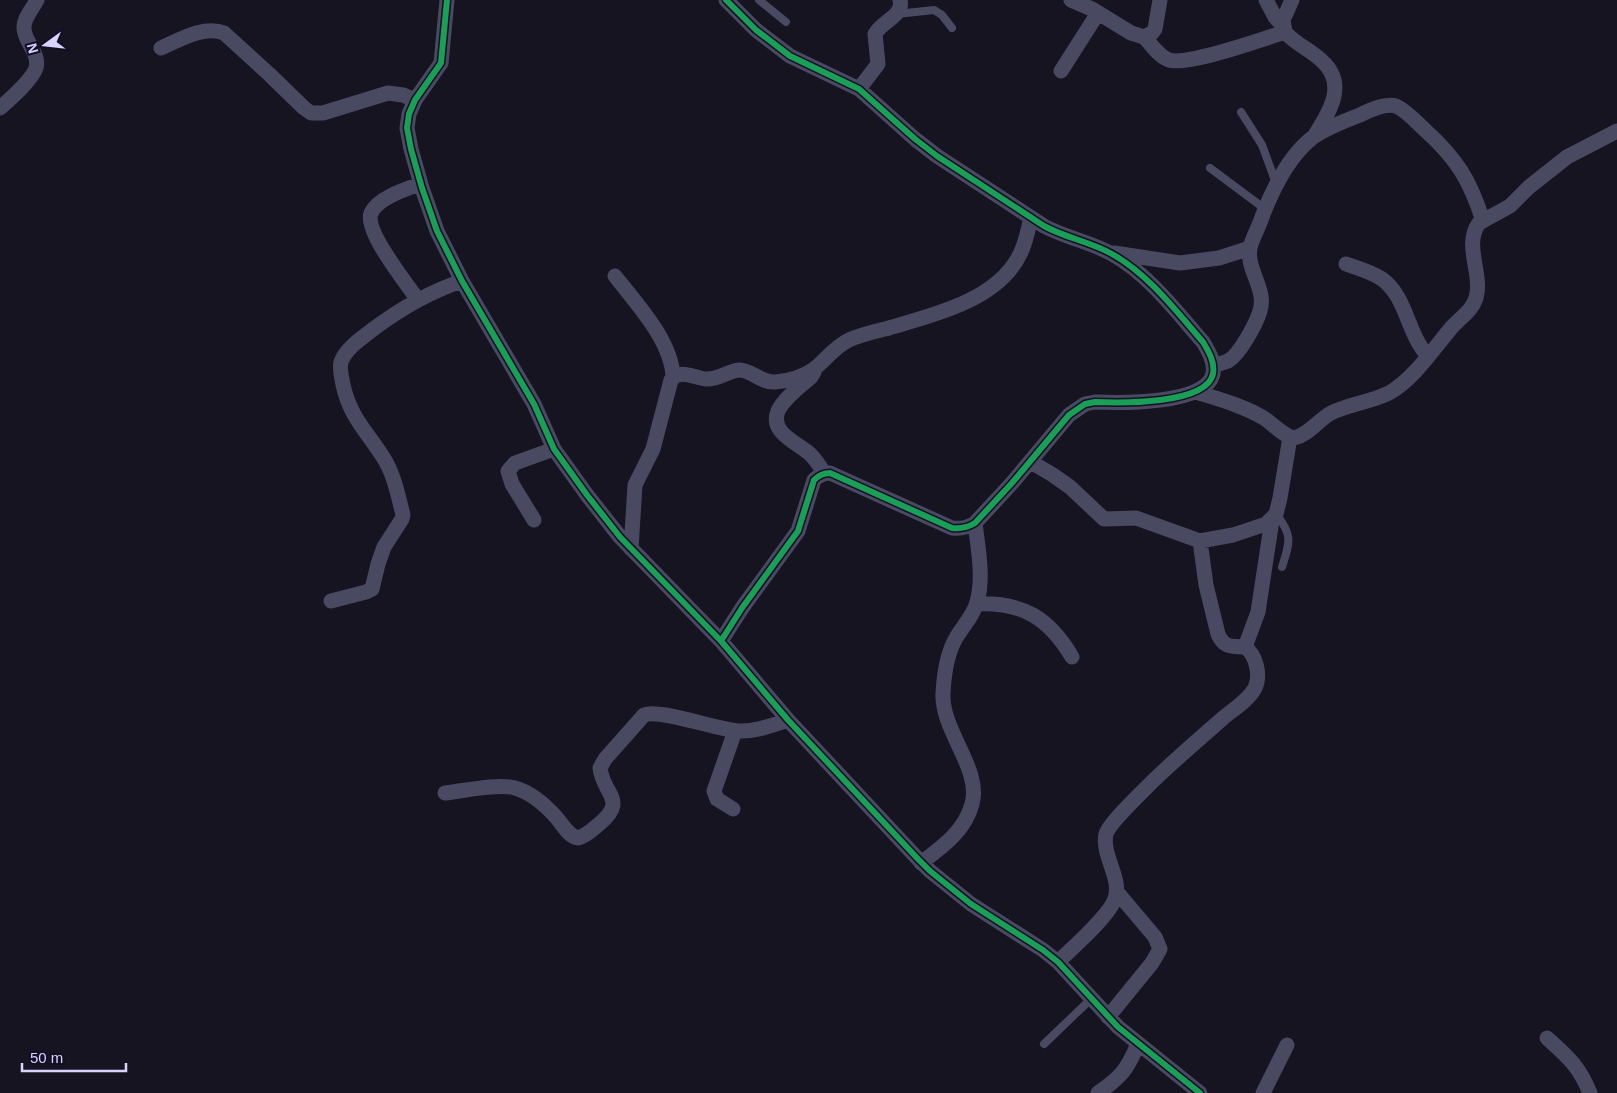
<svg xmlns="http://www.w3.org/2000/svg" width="1617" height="1093" font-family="Arial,sans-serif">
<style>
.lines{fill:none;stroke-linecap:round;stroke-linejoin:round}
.lane{stroke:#4a4962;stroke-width:8}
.street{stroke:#4a4962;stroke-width:15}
.cycleway-casing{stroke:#130f26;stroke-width:9}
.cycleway{stroke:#1a9f57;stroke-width:6}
</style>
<rect width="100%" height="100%" fill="#161421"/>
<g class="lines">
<!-- lane -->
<path class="lane" d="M759,0l27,22
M897,14l37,-4 8,5 10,13
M1241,112l21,33 14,38
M1210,168l55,41
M1276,514c17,21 14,28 6,53
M1044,1044l47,-45"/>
<!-- street -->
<path class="street" d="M447,0l-6,63 -26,37 -6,14 -2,14 4,21 11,39 15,43 25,50 72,123 20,45 33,46 33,42 101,104 67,79 130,139 12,12 41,33 72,46 15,12 60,65 82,66
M1071,0l21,9 39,24 13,4 8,-4 3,-4 5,-29
M1266,0l9,17 8,9
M1292,0l-9,20 2,12c10,12 26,18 37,29 26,23 7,52 -7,74
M1144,37c7,7 15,20 25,23 19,6 94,-21 116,-28
M161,48c18,-8 43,-23 63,-15l45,41 35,34 7,5h12l65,-20 15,2 12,5
M1061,71l37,-58
M859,89l19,-25 -3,-30c7,-13 29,-18 25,-34
M0,108c10,-9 32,-28 36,-40 4,-15 -12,-26 -12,-40 -1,-9 9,-20 13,-28
M1114,253l66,10 39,-5 31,-10
M1346,264c12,4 26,8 36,15 25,18 25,55 46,77
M615,276c21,27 57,65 58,101
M418,300c-11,-16 -54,-69 -47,-87 7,-15 35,-24 49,-29
M1214,366c4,-2 9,-3 14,-5 12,-7 28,-37 32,-50 7,-22 -14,-41 -10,-63 2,-10 9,-21 12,-31 11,-29 26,-60 50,-79 14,-10 32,-17 48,-23 10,-5 25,-12 36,-9 11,5 20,16 29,24 32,29 45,50 58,91
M814,372l-3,5c-10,9 -27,21 -33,34 -9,22 20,32 32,43 6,6 10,12 14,19
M1196,392c22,7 45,13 66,25 11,6 19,18 32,21 15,-3 24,-18 37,-25 18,-9 40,-11 58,-20 25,-14 45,-45 63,-66 9,-10 20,-16 24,-29 7,-24 -13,-53 3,-75l31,-17 19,-19 38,-30 50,-26
M1031,462l22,13 17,12 34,32 32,-1 64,23 33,-6 33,-11 10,-10 4,-16 10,-61
M534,520l-22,-36 -4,-13 7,-8 39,-14
M631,549l4,-64 18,-36 18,-69c9,-12 23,-2 35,-1 12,1 22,-8 33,-9 13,0 22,13 36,12 12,-1 28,-5 39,-13 12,-9 20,-22 35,-29 11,-5 24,-8 36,-11 45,-13 113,-28 135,-75 6,-11 8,-25 11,-36
M331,601l35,-9 6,-3 6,-25 6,-17 18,-28 1,-4c-5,-20 -9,-41 -20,-58 -17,-27 -32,-38 -40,-72 -1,-7 -4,-16 -2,-23 5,-14 20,-23 31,-32 28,-21 57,-38 90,-49
M977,604c46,-2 72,14 95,53
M721,641l21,-33 56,-77 16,-51c5,-5 9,-7 16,-7l122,55c9,1 15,0 23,-5l37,-40 57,-68 16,-11 10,-2c24,1 111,3 118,-28 2,-12 -4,-22 -10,-32 -27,-31 -55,-68 -91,-88 -21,-12 -46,-16 -68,-28l-107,-70 -22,-17 -56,-50 -69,-33 -34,-26 -30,-30
M1245,647l13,-35 14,-92
M445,793c18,-2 54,-10 70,-5 15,4 31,18 41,29 7,8 12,19 22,21 8,-2 14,-8 20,-13 31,-25 5,-30 2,-57l5,-9 39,-44c15,-7 73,15 95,16 16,1 33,-6 49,-11
M733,809l-16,-10 -3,-8 21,-60
M921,863c21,-16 44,-32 51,-59 10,-35 -31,-73 -29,-111 1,-18 4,-40 13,-55 7,-12 18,-23 21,-36 7,-25 1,-53 -2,-79
M1058,962c14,-14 49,-44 56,-61 10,-21 -13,-45 -8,-67 3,-11 38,-44 48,-54 22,-21 45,-41 68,-61 10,-9 26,-18 33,-31 6,-13 1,-33 -10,-41 -14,-1 -21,1 -27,-13l-12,-49 -6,-44
M1108,1017l44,-54 8,-14 -5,-12 -38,-45
M1547,1038c21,19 32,28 43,55
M1098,1093c23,-16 29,-23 40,-49
M1263,1093l24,-48"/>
<defs>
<path id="cycleway" d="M447,0l-6,63 -26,37 -6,14 -2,14 4,21 11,39 15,43 25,50 72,123 20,45 33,46 33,42 101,104 67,79 130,139 12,12 41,33 72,46 15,12 60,65 82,66
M721,641l21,-33 56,-77 16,-51c5,-5 9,-7 16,-7l122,55c9,1 15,0 23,-5l37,-40 57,-68 16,-11 10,-2c24,1 111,3 118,-28 2,-12 -4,-22 -10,-32 -27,-31 -55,-68 -91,-88 -21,-12 -46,-16 -68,-28l-107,-70 -22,-17 -56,-50 -69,-33 -34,-26 -30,-30"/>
</defs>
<!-- cycleway casing -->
<use href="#cycleway" class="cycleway-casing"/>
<!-- cycleway -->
<use href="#cycleway" class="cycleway"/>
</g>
<!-- north arrow -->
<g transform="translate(45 45) rotate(255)" stroke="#130f26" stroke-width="4" paint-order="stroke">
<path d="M0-4L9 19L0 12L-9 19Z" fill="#d9d4ff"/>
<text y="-8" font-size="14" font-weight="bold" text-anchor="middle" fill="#d9d4ff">N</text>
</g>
<!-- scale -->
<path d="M22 1063v8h104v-8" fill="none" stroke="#d9d4ff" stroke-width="2.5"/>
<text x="30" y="1063" font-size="15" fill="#d9d4ff" stroke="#130f26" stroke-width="4" paint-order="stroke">50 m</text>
</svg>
